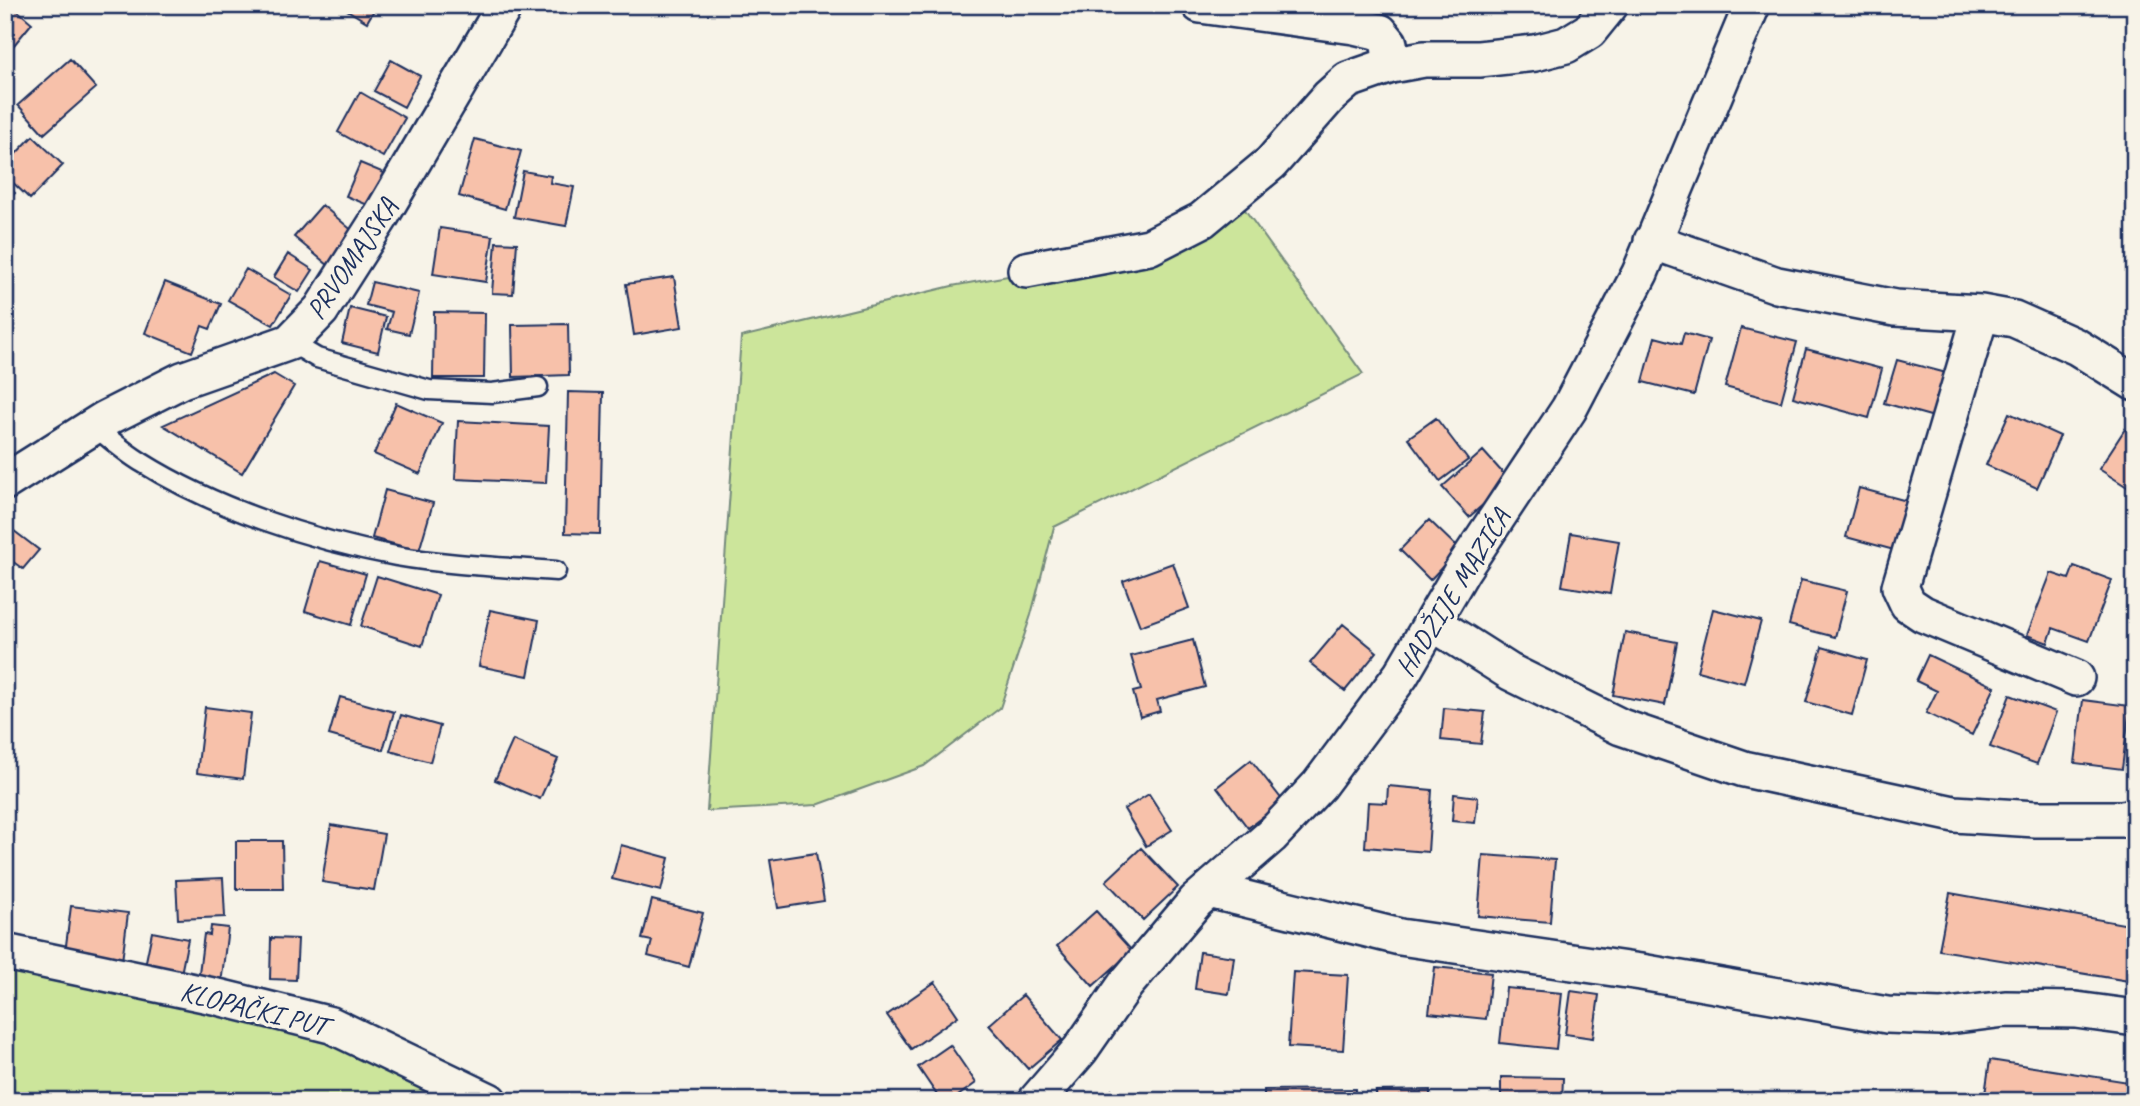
<svg xmlns="http://www.w3.org/2000/svg" width="2140" height="1106" font-family="Caveat,sans-serif">
<style>
.green{fill:#cce59b;stroke:#748a7c;stroke-width:2}
.building{fill:#f7c1aa;stroke:#1b2f5e;stroke-width:2}
.lines{fill:none;stroke-linecap:round;stroke-linejoin:round}
.lane-casing{stroke:#1b2f5e;stroke-width:23}
.street-casing{stroke:#1b2f5e;stroke-width:40}
.lane{stroke:#f7f3e8;stroke-width:18}
.street{stroke:#f7f3e8;stroke-width:35}
.labels{text-anchor:middle;stroke-width:7;stroke-linejoin:round;paint-order:stroke}
.street-label{font-size:28px;fill:#1b2f5e;stroke:#f7f3e8}
</style>
<rect width="100%" height="100%" fill="#f7f3e8"/>
<filter id="ink" filterUnits="userSpaceOnUse"><feTurbulence type="fractalNoise" baseFrequency=".0143" numOctaves="2"/><feDisplacementMap in="SourceGraphic" scale="14" xChannelSelector="R" yChannelSelector="G"/><feConvolveMatrix kernelMatrix="1 2 1 2 8 2 1 2 1" color-interpolation-filters="sRGB"/></filter>
<g filter="url(#ink)">
<!-- green -->
<path class="green" d="M1238,200l125,174 -309,153 -23,88 -31,93 -76,58 -107,39 -110,6 34,-474 211,-51 224,-40z
M5,960l305,74 183,67h-488z"/>
<!-- building -->
<path class="building" d="M5,5h6l21,18 -18,22 -9,-7z
M339,5h38l-10,17z
M70,59l26,29 -52,46 -26,-29z
M391,60l29,16 -16,31 -30,-16z
M360,92l45,26 -22,39 -45,-25z
M33,136l30,29 -33,34 -25,-24v-10z
M475,139l46,12 -16,58 -46,-13z
M360,163l29,12 -14,33 -29,-12z
M523,171l28,5 -1,7 24,4 -8,39 -52,-9z
M5,184l10,9 -10,10z
M322,205l39,33 -27,32 -40,-33z
M440,228l53,8 -7,46 -53,-8z
M496,242l21,1 -4,51 -21,-1z
M288,254l25,16 -14,22 -25,-15z
M246,269l45,26 -18,30 -45,-25z
M674,277l8,50 -48,8 -8,-51z
M165,282l56,22 -11,25 -8,-3 -10,26 -47,-19z
M372,282l47,11 -10,41 -22,-5 5,-17 -26,-7z
M350,308l36,9 -8,35 -36,-9z
M434,312l51,1 -1,65h-51z
M568,324l1,51 -56,2 -1,-52z
M1741,328l56,14 -16,60 -56,-15z
M1684,333l25,7 -15,55 -51,-13 12,-45 26,7z
M1806,349l76,20 -13,49 -76,-21z
M1897,360l57,15 -13,44 -57,-16z
M274,374l20,12 -52,87 -79,-48z
M568,392l35,1 -3,141 -35,-1z
M396,403l46,20 -22,51 -46,-20z
M2009,413l51,23 -23,52 -51,-23z
M1436,418l32,42 -28,21 -32,-43z
M458,421l91,5 -3,57 -91,-4z
M2125,429l10,7v56l-36,-23z
M1483,451l27,30 -41,36 -27,-30z
M1859,488l48,13 -13,49 -48,-13z
M385,490l48,13 -14,48 -47,-13z
M1429,520l30,29 -29,31 -30,-30z
M5,524l34,26 -16,19 -18,-13z
M1571,533l48,8 -9,53 -48,-8z
M320,561l46,13 -15,51 -46,-14z
M1173,563l16,45 -49,18 -17,-45z
M2074,566l38,14 -23,61 -36,-13 -5,15 -21,-8 24,-62 18,6z
M377,576l61,19 -16,51 -61,-20z
M1801,580l46,11 -12,46 -46,-12z
M1713,609l48,12 -17,62 -47,-12z
M490,610l49,10 -11,56 -49,-10z
M1343,624l34,28 -32,39 -35,-28z
M1625,632l52,10 -12,63 -52,-10z
M1193,640l12,47 -48,13 3,11 -20,6 -7,-25 8,-2 -10,-34z
M1822,647l45,13 -15,55 -46,-13z
M1928,655l67,32 -23,48 -46,-22 11,-22 -21,-10z
M2010,695l46,17 -19,52 -47,-17z
M340,697l54,15 -11,38 -54,-15z
M2083,700l47,6 -8,63 -47,-6z
M205,707l46,6 -8,66 -46,-6z
M1444,708l41,4 -4,32 -40,-4z
M401,715l39,11 -10,36 -40,-11z
M513,740l45,19 -18,40 -45,-19z
M1251,760l32,41 -35,27 -31,-41z
M1388,786l44,4 -4,62 -63,-5 3,-45 19,1z
M1149,794l23,36 -26,16 -22,-37z
M1454,794l24,3 -3,26 -23,-2z
M331,825l53,9 -10,56 -52,-8z
M236,841h46l1,48h-47z
M621,845l48,13 -8,33 -49,-12z
M1141,848l37,39 -35,33 -37,-39z
M816,853l8,48 -46,7 -8,-48z
M1483,855l72,5 -5,62 -72,-6z
M223,878l2,39 -47,2 -2,-39z
M1950,893l185,33v56l-196,-32z
M652,900l51,13 -14,54 -41,-11 4,-15 -10,-2z
M71,906l57,7 -6,48 -57,-8z
M1096,911l36,40 -39,35 -36,-40z
M211,926l17,2 -7,56 -23,-3 6,-47 6,1z
M152,932l36,7 -7,35 -36,-8z
M271,938l27,1 -2,41 -26,-1z
M1200,952l34,5 -5,37 -34,-5z
M1435,967l56,6 -5,46 -57,-6z
M1293,972l55,3 -5,75 -55,-3z
M935,982l23,34 -47,33 -24,-34z
M1506,988l56,5 -6,56 -56,-6z
M1571,991l28,4 -6,43 -28,-4z
M1023,995l39,45 -34,29 -39,-44z
M950,1045l26,38 -25,18h-10l-23,-34z
M1990,1060l145,23v18h-151z
M1501,1077l62,1 -1,23h-61z
M1355,1089v12h-91v-11z
M1112,1090l50,7v4h-51z
M1430,1090v11h-54v-10z"/>
<g class="lines">
<defs>
<path id="lane" d="M290,342l27,16 112,32 63,3 46,-6
M94,426c15,12 30,26 47,36 73,46 170,78 255,94 52,9 106,11 160,15"/>
<path id="street" d="M1200,5l154,21 26,6 9,11 2,22
M1652,241l125,44 118,23 86,5 33,6 63,28 58,36
M1026,270l123,-23 53,-27 69,-57 58,-66 19,-17 43,-15 33,-6h55l56,-6 31,-8 23,-14 21,-26
M1981,313l-81,274 8,17 15,10 153,64
M5,482l100,-63 77,-39 108,-38 31,-32 60,-94 124,-211
M1433,623l77,49 111,55 123,42 210,45 82,5h85l14,-2
M1209,890l191,47 241,35 246,43 53,2 65,-8 71,1 59,8
M5,952l213,45 113,28 158,76
M1036,1101l44,-51 46,-66 70,-83 75,-65 48,-51 82,-110 62,-106 106,-160 71,-136 112,-268"/>
</defs>
<!-- lane casing -->
<use href="#lane" class="lane-casing"/>
<!-- street casing -->
<use href="#street" class="street-casing"/>
<!-- lane -->
<use href="#lane" class="lane"/>
<!-- street -->
<use href="#street" class="street"/>
</g>
</g>
<g class="labels">
<!-- street labels -->
<g class="street-label">
<text transform="translate(351 258) rotate(-56)" y="10">PRVOMAJSKA</text>
<text transform="translate(1452 592) rotate(-58)" y="10">HADŽIJE MAZIĆA</text>
<text transform="translate(254 1008) rotate(14)" y="10">KLOPAČKI PUT</text>
</g>
</g>
<!-- margin -->
<rect width="2140" height="1106" fill="none" stroke="#f7f3e8" stroke-width="28"/>
<rect x="14" y="14" width="2112" height="1078" fill="none" stroke="#1b2f5e" stroke-width="2.5" filter="url(#ink)"/>
</svg>
